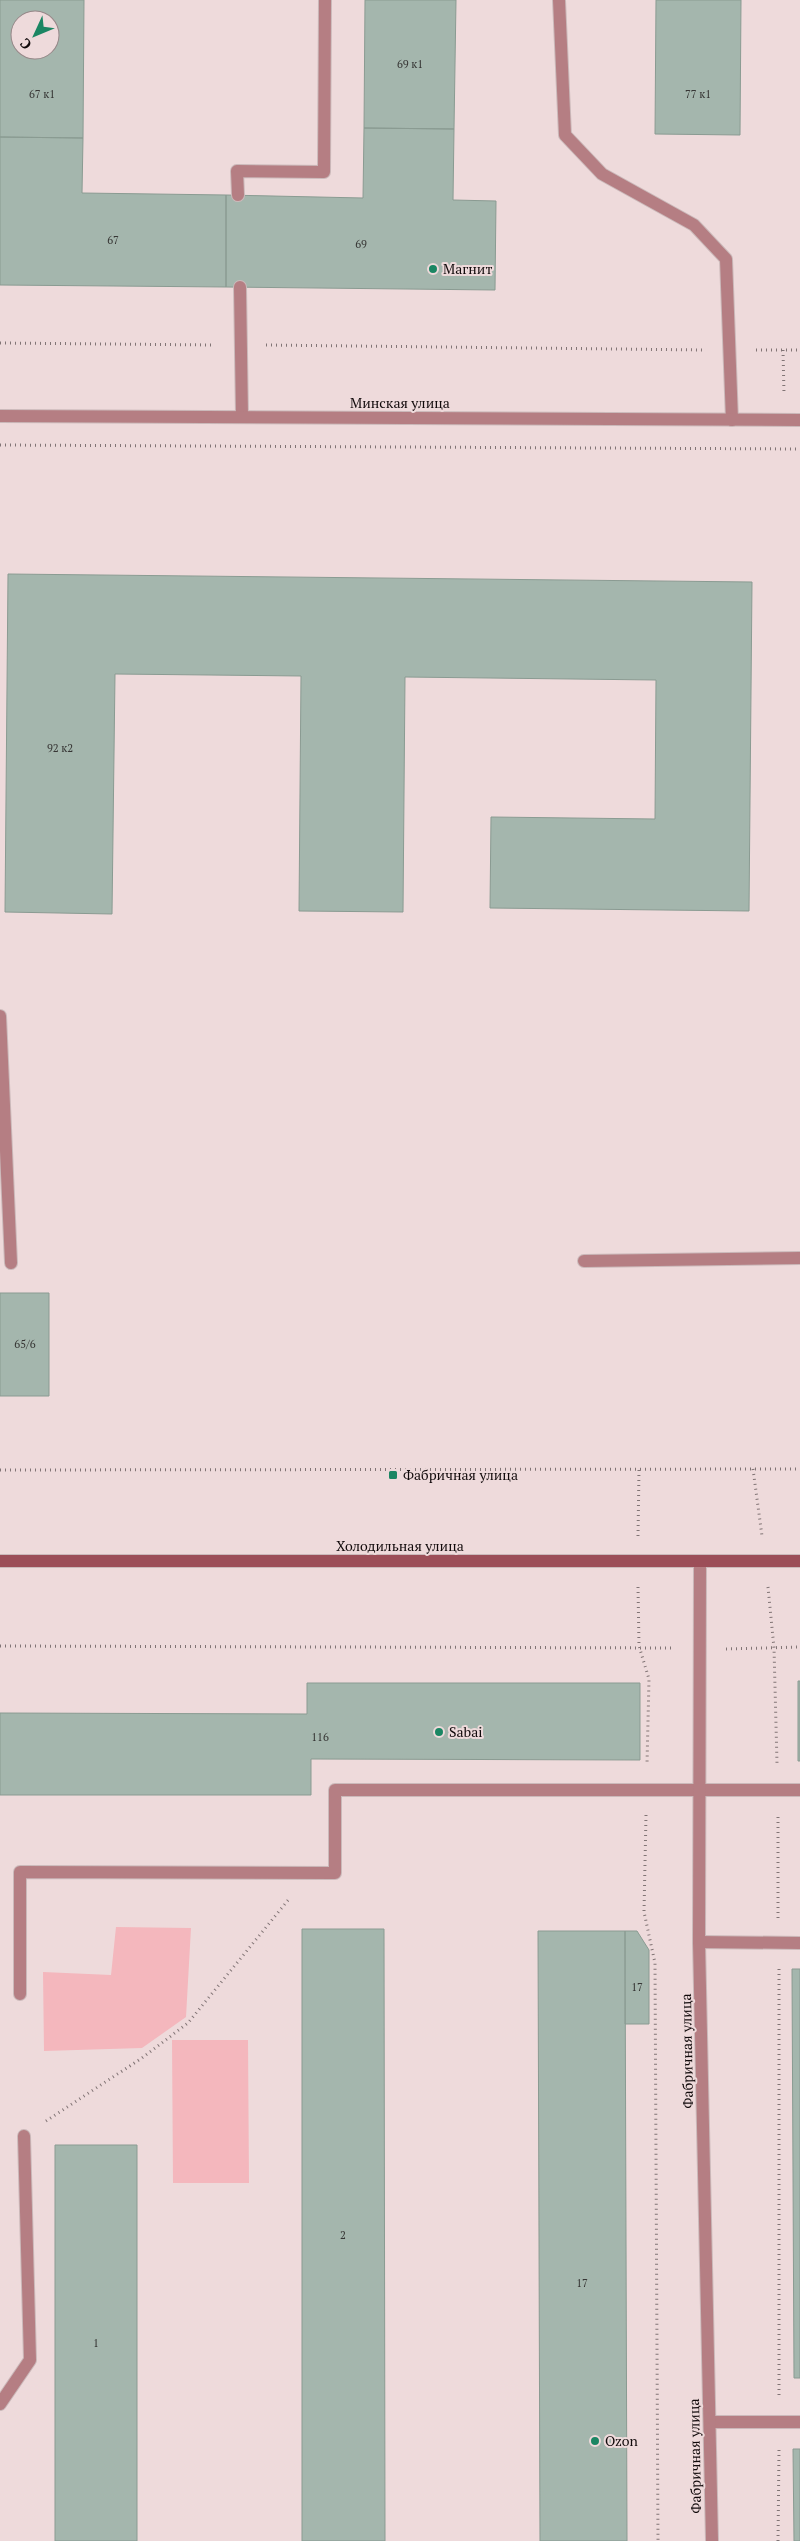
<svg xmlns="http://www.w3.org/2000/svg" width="800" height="2541" font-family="'PT Serif',serif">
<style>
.green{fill:#f4b7bd}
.building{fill:#a4b6ad;stroke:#8a9b92;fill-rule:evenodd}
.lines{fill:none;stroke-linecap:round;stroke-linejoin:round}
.lane-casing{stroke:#cbb9ba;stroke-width:14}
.street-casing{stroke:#cbb9ba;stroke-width:14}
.secondary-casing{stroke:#cbb9ba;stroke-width:14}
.path{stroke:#817475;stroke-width:3;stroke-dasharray:1 4;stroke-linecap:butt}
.lane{stroke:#b57e83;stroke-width:12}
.street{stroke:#b57e83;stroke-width:12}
.secondary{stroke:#9c4e58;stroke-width:12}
.poi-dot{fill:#1b8663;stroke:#eedadb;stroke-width:2}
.labels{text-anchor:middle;stroke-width:4;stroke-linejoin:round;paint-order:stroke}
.number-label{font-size:11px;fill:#363534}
.poi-label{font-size:14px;fill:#110a0b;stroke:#eedadb;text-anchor:start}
.street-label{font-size:14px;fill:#110a0b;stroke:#eedadb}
</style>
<rect width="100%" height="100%" fill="#eedadb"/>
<!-- green -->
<path class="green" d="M116,1927l75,1 -5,89 -44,31 -98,3 -1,-79 68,3z
M172,2040h76l1,143h-76z"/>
<!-- building -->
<path class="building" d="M0,0h84l-1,138 -83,-1zM20,20h30v30h-30z
M365,0h91l-2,129 -90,-1z
M656,0h85l-1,135 -85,-1z
M364,128l90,1 -1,71 43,1 -1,89 -269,-3v-92l137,3z
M0,137l83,1 -1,55 144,2v92l-226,-2z
M8,574l744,8 -3,329 -259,-3 1,-91 164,2 1,-139 -251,-3 -2,235 -104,-1 2,-235 -186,-2 -3,240 -107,-2z
M0,1293h49v103h-49z
M798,1681h2v80h-2z
M307,1683h333v77l-329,-1v36h-311v-82l307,1z
M302,1929h82l1,612h-83z
M538,1931h87l2,610h-87z
M625,1931h12l12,19v74h-24z
M792,1969h8v409h-6z
M55,2145h82v396h-82z
M793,2449h7v92h-6z"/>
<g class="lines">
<defs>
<path id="lane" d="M559,0l6,135 37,39 92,51 32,34 6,161
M238,195l-1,-24 87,1 1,-172
M240,287l2,130
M0,1016l11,247
M584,1261l216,-3
M699,1942l101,1
M20,1994v-122l315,1v-83h465
M0,2404l30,-44 -6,-224
M710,2422h90"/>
<path id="street" d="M0,416l800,4
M700,1561l-1,381 13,599"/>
<path id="secondary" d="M0,1561h800"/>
</defs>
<!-- lane casing -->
<use href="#lane" class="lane-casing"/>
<!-- street casing -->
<use href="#street" class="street-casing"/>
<!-- secondary casing -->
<use href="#secondary" class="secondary-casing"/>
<!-- path -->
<path class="path" d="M0,343l214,2
M266,345l438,5
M756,350h44
M783,350l1,44
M0,445l800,4
M753,1469l9,67
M0,1470l800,-1
M638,1536l1,-67
M638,1587l1,59 10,33 -2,85
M768,1587l6,61 3,115
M0,1646l674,2
M726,1649l74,-2
M646,1815l-2,97 11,51 3,578
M778,1817v101
M779,1969v426
M46,2121l96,-63 46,-35 101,-124
M778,2541l1,-92"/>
<!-- lane -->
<use href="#lane" class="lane"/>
<!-- street -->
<use href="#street" class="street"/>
<!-- secondary -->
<use href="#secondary" class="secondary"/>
</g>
<!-- markers -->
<g class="poi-dot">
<circle cx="433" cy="269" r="5"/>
<rect x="388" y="1470" width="10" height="10" rx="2.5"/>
<circle cx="439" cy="1732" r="5"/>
<circle cx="595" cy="2441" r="5"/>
</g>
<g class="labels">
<!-- number labels -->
<g class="number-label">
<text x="410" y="68">69 к1</text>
<text x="42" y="98">67 к1</text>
<text x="698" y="98">77 к1</text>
<text x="113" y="244">67</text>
<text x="361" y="248">69</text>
<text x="60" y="752">92 к2</text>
<text x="25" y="1348">65/6</text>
<text x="320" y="1741">116</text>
<text x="637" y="1991">17</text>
<text x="343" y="2239">2</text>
<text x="582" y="2287">17</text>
<text x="96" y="2347">1</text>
</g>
<!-- poi labels -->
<g class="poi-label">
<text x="443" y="274">Магнит</text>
<text x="403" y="1480">Фабричная улица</text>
<text x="449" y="1737">Sabai</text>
<text x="605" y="2446">Ozon</text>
</g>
<!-- street labels -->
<g class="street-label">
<text x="400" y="408">Минская улица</text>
<text x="400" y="1551">Холодильная улица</text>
<text transform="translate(687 2051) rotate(-91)" y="5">Фабричная улица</text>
<text transform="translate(695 2456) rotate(-91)" y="5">Фабричная улица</text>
</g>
</g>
<!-- north arrow -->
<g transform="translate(35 35) rotate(226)"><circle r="24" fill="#eedadb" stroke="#968788"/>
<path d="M0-4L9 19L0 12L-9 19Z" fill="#1b8663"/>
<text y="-8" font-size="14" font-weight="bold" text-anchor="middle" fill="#110a0b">С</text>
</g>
</svg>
